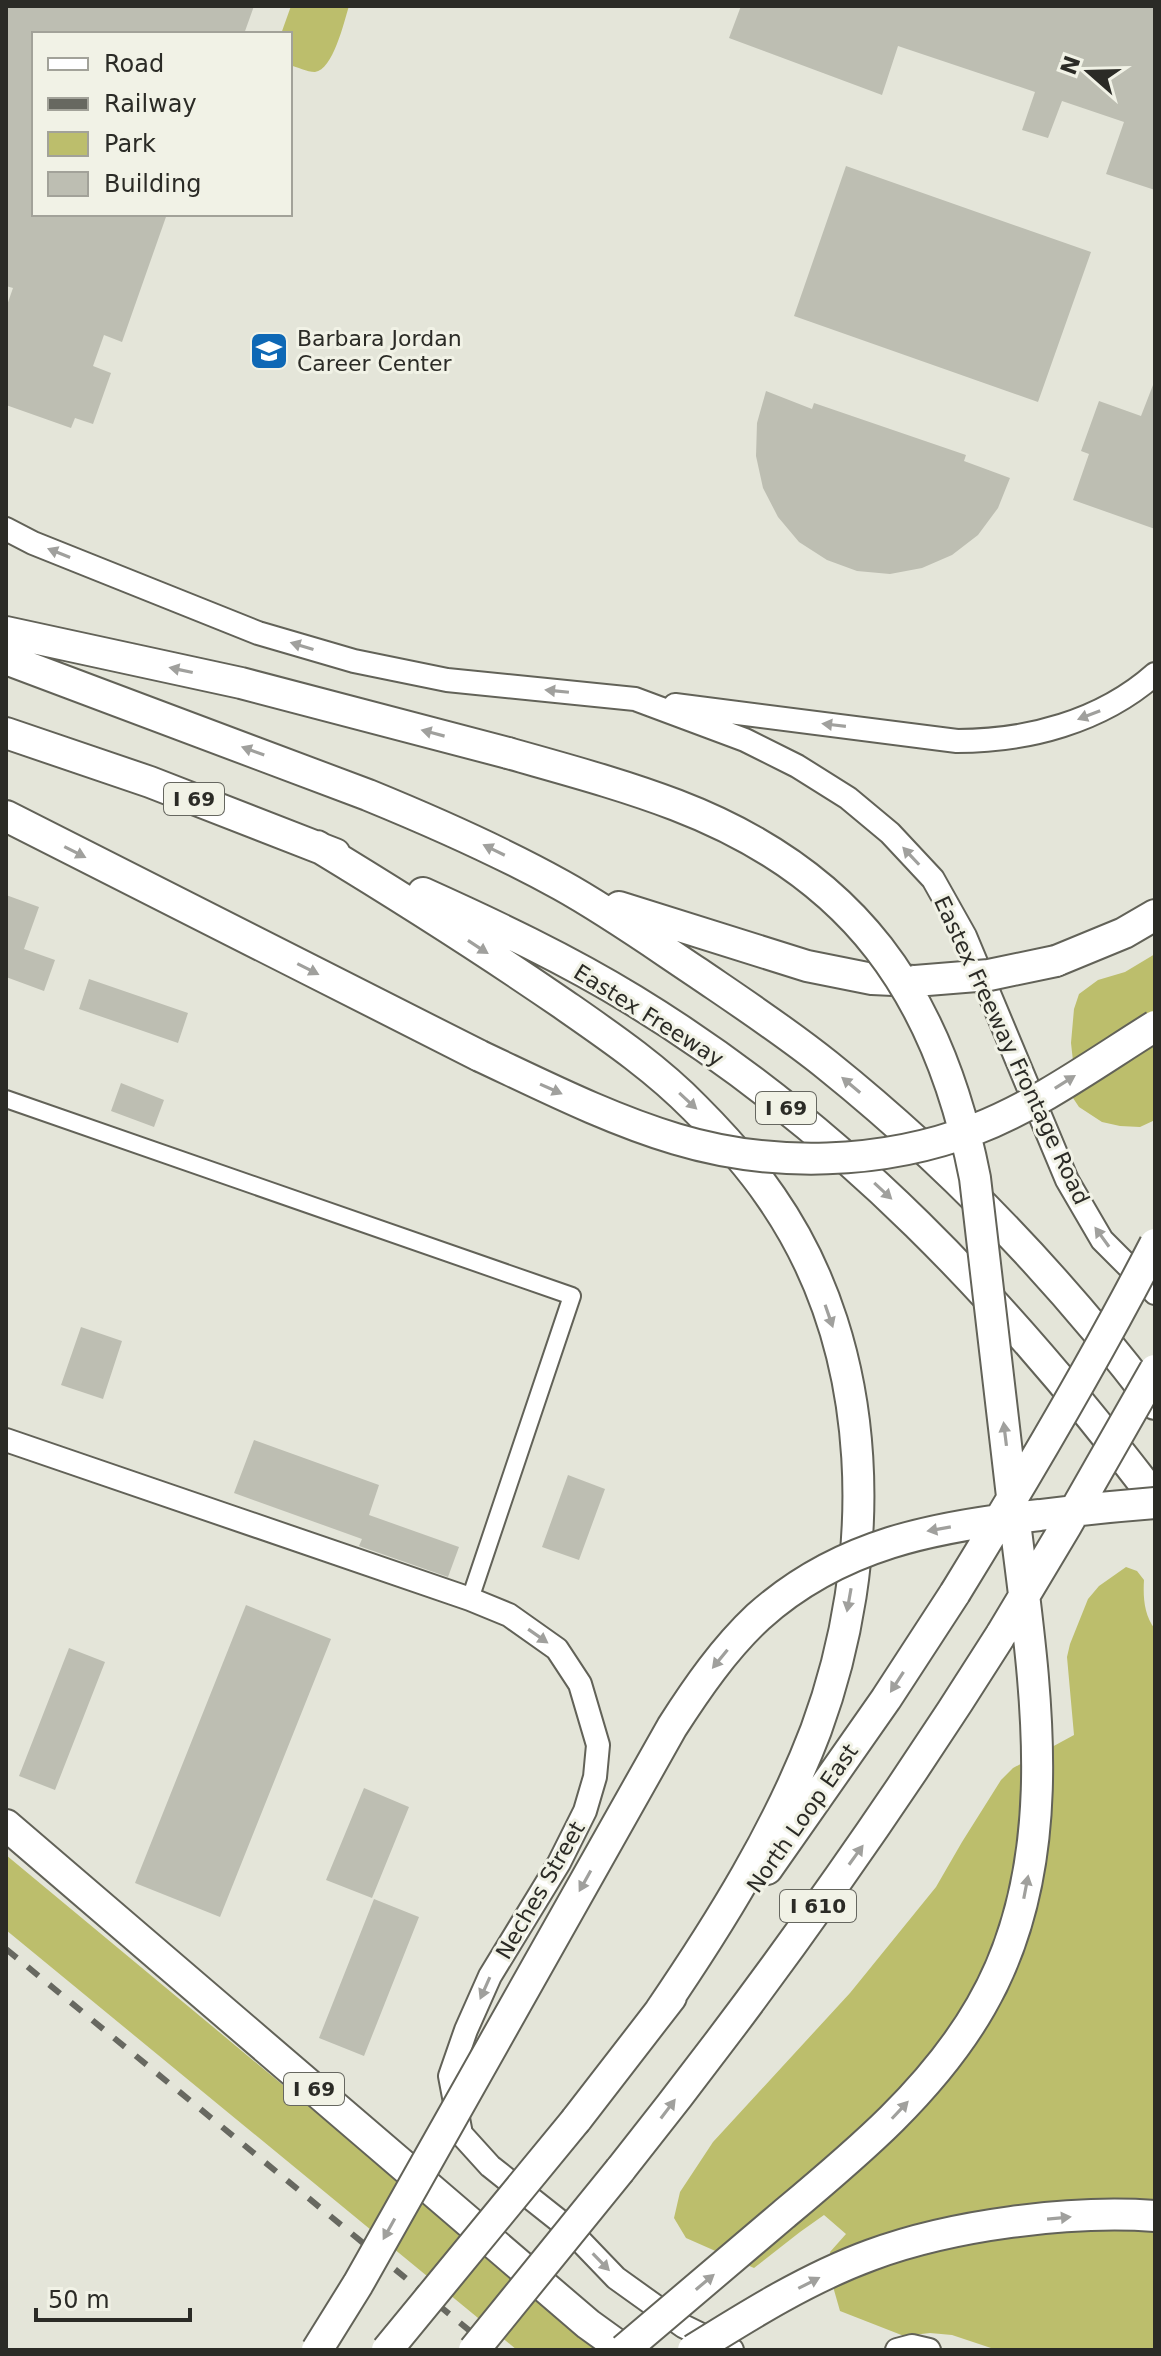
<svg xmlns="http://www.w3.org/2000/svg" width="1161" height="2356" font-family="'DejaVu Sans',sans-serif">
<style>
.green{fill:#bcbe6c}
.building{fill:#bdbeb2}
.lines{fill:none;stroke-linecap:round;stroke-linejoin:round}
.street-casing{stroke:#626258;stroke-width:20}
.secondary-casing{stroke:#626258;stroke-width:26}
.highway-casing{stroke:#626258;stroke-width:34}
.street{stroke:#fff;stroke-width:16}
.secondary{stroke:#fff;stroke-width:22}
.highway{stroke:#fff;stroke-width:30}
.rail{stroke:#676860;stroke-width:6;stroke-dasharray:14 14;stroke-linecap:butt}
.highway-bridge-casing{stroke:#626258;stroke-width:34;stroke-linecap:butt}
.highway-bridge{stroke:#fff;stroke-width:30}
.oneway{fill:#a0a09d}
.labels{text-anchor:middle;stroke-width:6;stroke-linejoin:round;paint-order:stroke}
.shield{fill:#f1f2e6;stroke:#666760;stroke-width:2}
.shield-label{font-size:20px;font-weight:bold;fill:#2b2b26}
.poi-label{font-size:22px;fill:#2b2b26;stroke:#f1f2e6;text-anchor:start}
.street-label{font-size:22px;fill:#2b2b26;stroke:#f1f2e6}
</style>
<rect width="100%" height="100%" fill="#e4e5d9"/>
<!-- green -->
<path class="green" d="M291,6h58c-5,16 -16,64 -34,66 -8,0 -18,-5 -25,-7v-31h-9z
M1155,954v166l-15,7 -20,-1 -18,-4 -23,-15 -8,-12 2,-34 -2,-18 3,-34 5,-15 19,-14 27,-8z
M1126,1567l11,4 7,9c-1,17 0,35 11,49v721h-158l-45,-15 -22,-2 -26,3 -64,-25 -6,-21 -4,-38 16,-18 -22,-19 -24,17 -46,36 -68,-30 -12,-20 6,-26 33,-50 137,-149 86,-106 26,-45 39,-62 12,-12 61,-33 -7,-78 3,-13 18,-45 11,-13z
M6,1855l596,495h-85l-511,-420z"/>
<!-- building -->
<path class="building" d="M6,6h248l-10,28h-210v180h133l-45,128 -18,-7 -11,31 18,7 -18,51 -18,-6 -4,10 -65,-23v-97l7,-20 -7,-2z
M741,6h414v184l-49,-16 18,-52 -62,-21 -14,37 -26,-8 13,-38 -137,-46 -16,49 -153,-57z
M846,166l245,86 -53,150 -244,-86z
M1153,385h2v144l-82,-29 16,-46 -8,-3 18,-50 42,15z
M766,391l46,18 2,-6 152,52 -2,6 46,17 -12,30 -20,27 -26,20 -30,13 -32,6 -33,-3 -30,-11 -28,-18 -21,-25 -15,-29 -7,-32 1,-33z
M6,895l33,12 -15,42 31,11 -11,31 -38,-14z
M89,979l99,34 -10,30 -99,-34z
M121,1083l43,17 -10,27 -43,-16z
M81,1327l41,14 -19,58 -42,-14z
M254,1440l125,45 -10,30 90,32 -11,30 -89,-31 3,-7 -128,-46z
M568,1475l37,14 -26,71 -37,-13z
M246,1605l85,34 -111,278 -85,-34z
M69,1648l36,14 -50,128 -36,-14z
M364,1788l45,19 -37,91 -46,-18z
M374,1899l45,18 -55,139 -45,-18z"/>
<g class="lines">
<defs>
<path id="street" d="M6,1099l566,197 -102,303"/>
<path id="secondary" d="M6,529l27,14 225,90 96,28 93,19 188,19 110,41 52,26 51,32 42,35 43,46 32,57 102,244 35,60 53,53
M675,705l282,36c70,0 144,-19 198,-67
M6,1440l464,159 39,16 48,34 23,35 18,61 -3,32 -10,34 -26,52 -69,113 -24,54 -16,46 11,58 29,32 77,61 49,51 67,48 49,24
M897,2350l15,-4 17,4"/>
<path id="highway" d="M6,632l235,51 267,70
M6,659l362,136c66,27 130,55 193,90 47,26 92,58 137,88 44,30 88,59 129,92 122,98 233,214 328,339
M6,733l144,49 185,72
M6,816l474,240
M317,846c84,51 166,103 246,158 46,32 93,64 132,104 28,28 54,57 76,89 107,154 108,362 45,533 -38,100 -96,193 -156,281
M423,893c71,32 143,66 210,107 210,128 374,304 522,498
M619,907l188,59 65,13 43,2
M1056,961l68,-28 31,-18
M6,1825l582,499 36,26
M767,1869l119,-170 69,-106
M576,2120l95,-123
M620,2170c137,-172 265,-351 382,-537"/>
</defs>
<!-- street casing -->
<use href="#street" class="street-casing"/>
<!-- secondary casing -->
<use href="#secondary" class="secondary-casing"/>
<!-- highway casing -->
<use href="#highway" class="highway-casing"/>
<!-- street -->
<use href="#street" class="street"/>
<!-- secondary -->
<use href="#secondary" class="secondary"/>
<!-- highway -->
<use href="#highway" class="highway"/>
<!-- rail -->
<path class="rail" d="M6,1949l487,401"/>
<defs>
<path id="highway-bridge" d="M508,753c56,16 113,31 168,52 178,68 263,189 299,373 13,109 25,218 38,327 19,165 56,349 -32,501 -48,84 -125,148 -198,209 -53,45 -106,90 -159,135
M915,981l74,-6 67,-14
M480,1056c64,30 129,63 196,83 96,29 207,26 300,-10 64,-25 121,-67 179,-103
M955,1593c70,-114 139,-230 200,-349
M1002,1633l64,-107 89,-156
M317,2350l41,-66 314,-557c25,-39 52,-78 86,-110 81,-73 178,-91 282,-102 38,-5 76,-9 115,-12
M387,2350l189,-230
M474,2350l146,-180
M693,2350c56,-35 115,-72 178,-95 81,-30 198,-45 284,-39"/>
</defs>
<!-- highway-bridge casing -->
<use href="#highway-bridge" class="highway-bridge-casing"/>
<!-- highway-bridge -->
<use href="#highway-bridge" class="highway-bridge"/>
</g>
<!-- one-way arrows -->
<defs><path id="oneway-solid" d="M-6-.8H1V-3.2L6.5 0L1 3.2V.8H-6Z" transform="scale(2)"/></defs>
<g class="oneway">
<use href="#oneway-solid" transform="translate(59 553) rotate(-158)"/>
<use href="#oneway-solid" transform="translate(302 646) rotate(-163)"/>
<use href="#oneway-solid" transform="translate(181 670) rotate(-168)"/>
<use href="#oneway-solid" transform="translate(557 691) rotate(-174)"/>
<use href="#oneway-solid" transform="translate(1089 715) rotate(159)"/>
<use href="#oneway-solid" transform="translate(834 725) rotate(-173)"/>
<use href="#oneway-solid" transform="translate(433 733) rotate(-165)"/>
<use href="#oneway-solid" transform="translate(253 751) rotate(-160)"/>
<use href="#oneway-solid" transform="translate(494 850) rotate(-154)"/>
<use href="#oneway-solid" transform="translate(75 852) rotate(27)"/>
<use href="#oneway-solid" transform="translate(911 856) rotate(-133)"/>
<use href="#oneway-solid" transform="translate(478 947) rotate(33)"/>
<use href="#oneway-solid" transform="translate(308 969) rotate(27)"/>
<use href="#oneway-solid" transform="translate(1065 1082) rotate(-32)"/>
<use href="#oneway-solid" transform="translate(851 1085) rotate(-140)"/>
<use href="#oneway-solid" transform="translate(551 1089) rotate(24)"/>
<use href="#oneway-solid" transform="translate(688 1101) rotate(43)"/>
<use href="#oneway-solid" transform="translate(883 1191) rotate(43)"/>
<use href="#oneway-solid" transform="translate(1102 1237) rotate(-126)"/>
<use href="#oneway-solid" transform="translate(829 1316) rotate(71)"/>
<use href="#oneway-solid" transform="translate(1005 1434) rotate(-97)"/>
<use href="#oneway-solid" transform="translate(939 1529) rotate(170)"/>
<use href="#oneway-solid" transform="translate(849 1600) rotate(100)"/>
<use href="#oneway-solid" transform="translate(538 1636) rotate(35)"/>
<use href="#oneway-solid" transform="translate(720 1659) rotate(129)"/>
<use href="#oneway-solid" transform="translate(897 1682) rotate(123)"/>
<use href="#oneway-solid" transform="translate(856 1855) rotate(-54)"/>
<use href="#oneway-solid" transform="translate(585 1881) rotate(119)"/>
<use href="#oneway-solid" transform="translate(1026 1887) rotate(-79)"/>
<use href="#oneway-solid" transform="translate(485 1988) rotate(114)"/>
<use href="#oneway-solid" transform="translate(668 2109) rotate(-53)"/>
<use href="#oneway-solid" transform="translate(900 2110) rotate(-47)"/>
<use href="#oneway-solid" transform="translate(1059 2218) rotate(-5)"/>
<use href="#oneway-solid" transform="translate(389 2229) rotate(119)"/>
<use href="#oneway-solid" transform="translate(601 2262) rotate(46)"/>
<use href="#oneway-solid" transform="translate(705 2282) rotate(-40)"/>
<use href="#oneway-solid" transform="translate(809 2283) rotate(-27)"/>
</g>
<!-- icons -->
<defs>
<symbol id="school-square" viewBox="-11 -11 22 22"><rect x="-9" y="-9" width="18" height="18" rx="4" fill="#0e68b5" stroke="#f1f2e6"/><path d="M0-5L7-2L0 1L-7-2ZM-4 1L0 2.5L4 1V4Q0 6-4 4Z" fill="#fff"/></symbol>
</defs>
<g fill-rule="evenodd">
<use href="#school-square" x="247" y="329" width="44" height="44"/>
</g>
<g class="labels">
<!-- shield labels -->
<g class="shield">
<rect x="164" y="783" width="60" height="32" rx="6"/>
<rect x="756" y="1092" width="60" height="32" rx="6"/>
<rect x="780" y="1890" width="76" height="32" rx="6"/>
<rect x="284" y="2073" width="60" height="32" rx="6"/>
</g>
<g class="shield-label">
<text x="194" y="806">I 69</text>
<text x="786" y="1115">I 69</text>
<text x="818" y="1913">I 610</text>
<text x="314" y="2096">I 69</text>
</g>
<!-- poi labels -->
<g class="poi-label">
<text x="297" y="346">Barbara Jordan<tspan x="297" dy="25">Career Center</tspan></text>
</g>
<!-- street labels -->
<g class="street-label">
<text transform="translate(649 1015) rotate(32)" y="8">Eastex Freeway</text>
<text transform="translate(1012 1050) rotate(65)" y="8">Eastex Freeway Frontage Road</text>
<text transform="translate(802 1818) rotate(-55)" y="8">North Loop East</text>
<text transform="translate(540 1890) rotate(-60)" y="8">Neches Street</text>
</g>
</g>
<!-- border -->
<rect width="1161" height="2356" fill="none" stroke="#2b2b26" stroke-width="16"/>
<!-- legend -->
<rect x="32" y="32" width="260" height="184" fill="#f1f2e6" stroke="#a2a299" stroke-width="2"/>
<rect x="48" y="58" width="40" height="12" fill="#ffffff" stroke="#a2a299" stroke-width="2"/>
<text x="104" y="72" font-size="24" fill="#2b2b26">Road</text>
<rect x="48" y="98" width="40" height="12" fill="#676860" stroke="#a2a299" stroke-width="2"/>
<text x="104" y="112" font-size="24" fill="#2b2b26">Railway</text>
<rect x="48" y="132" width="40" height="24" fill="#bcbe6c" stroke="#a2a299" stroke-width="2"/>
<text x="104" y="152" font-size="24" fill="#2b2b26">Park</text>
<rect x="48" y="172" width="40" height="24" fill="#bdbeb2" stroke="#a2a299" stroke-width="2"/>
<text x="104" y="192" font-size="24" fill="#2b2b26">Building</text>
<!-- north arrow -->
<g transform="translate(1089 72) rotate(290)" stroke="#f1f2e6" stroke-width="6" paint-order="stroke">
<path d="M0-6L14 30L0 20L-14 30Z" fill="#2b2b26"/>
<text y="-12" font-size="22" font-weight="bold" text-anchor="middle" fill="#2b2b26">N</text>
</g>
<!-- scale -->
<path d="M36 2308v12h154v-12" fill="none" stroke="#2b2b26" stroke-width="4"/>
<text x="48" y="2308" font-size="24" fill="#2b2b26" stroke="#f1f2e6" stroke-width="6" paint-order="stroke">50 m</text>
</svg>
